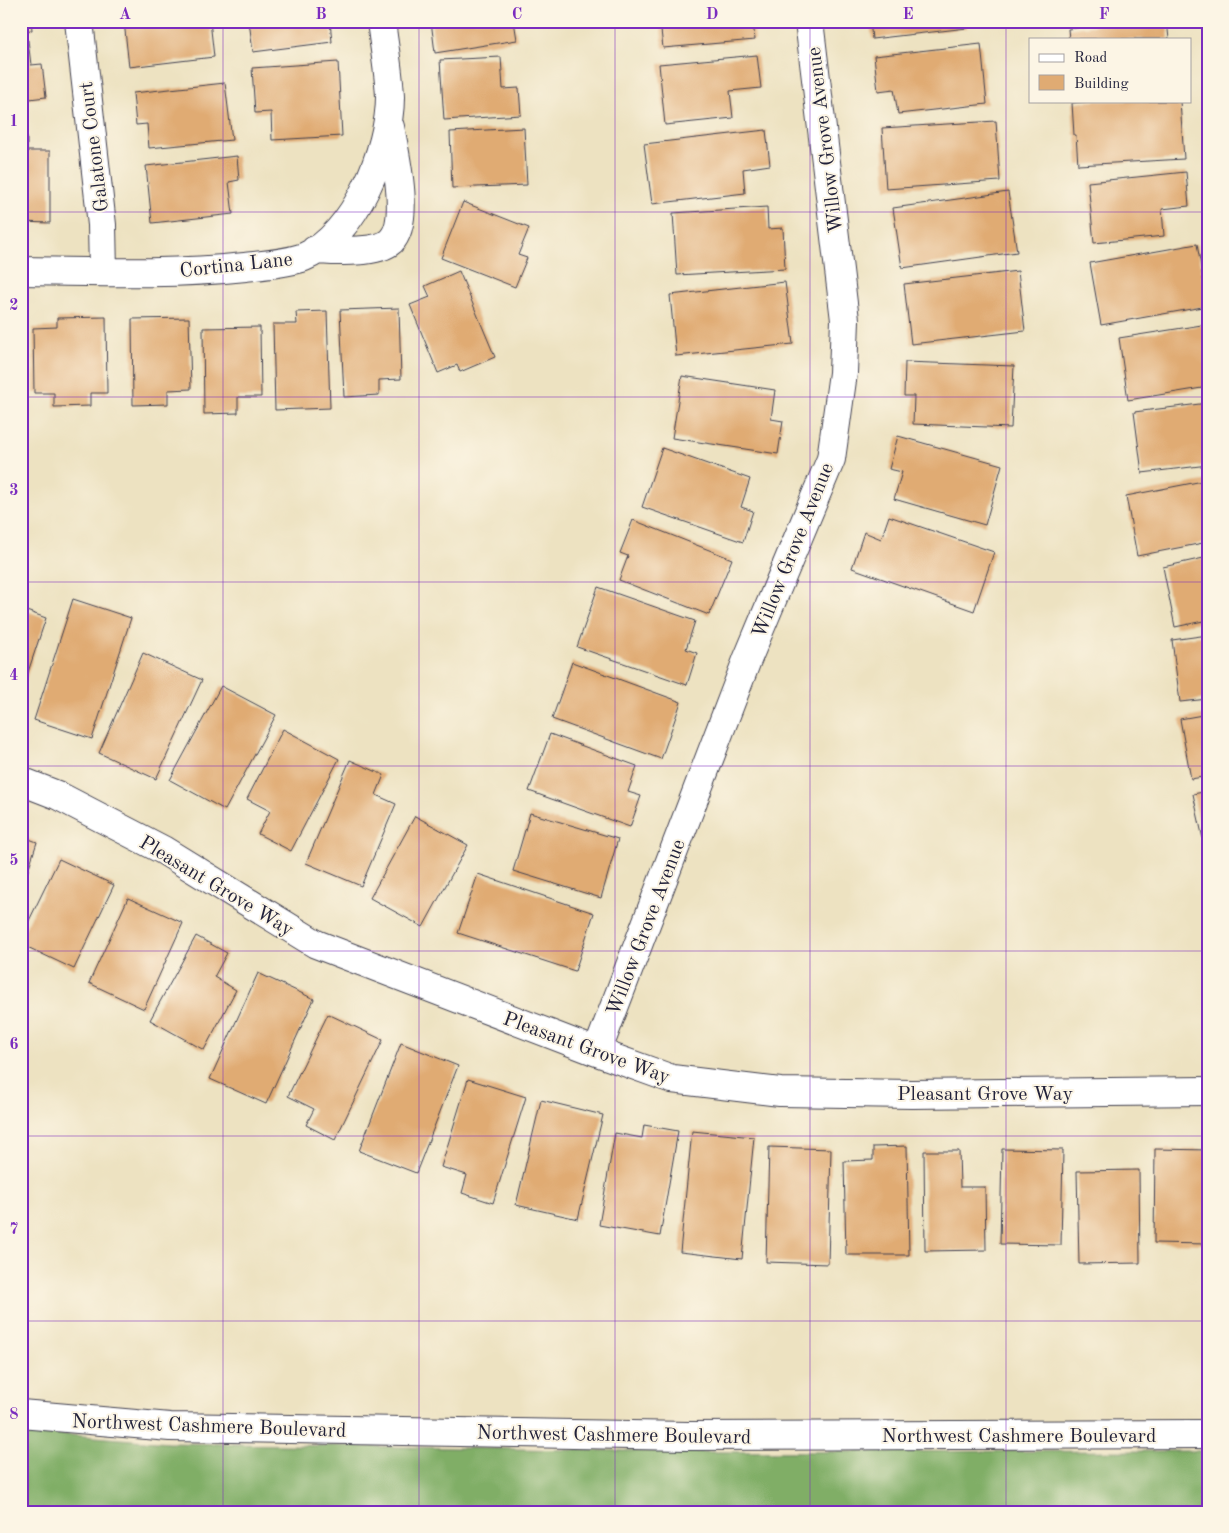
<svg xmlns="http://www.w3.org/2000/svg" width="1229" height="1533" font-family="'Old Standard TT',serif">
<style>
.forest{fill:#80ae66;stroke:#516850}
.building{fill:#e0ab73}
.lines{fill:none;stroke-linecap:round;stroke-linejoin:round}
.street-casing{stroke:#403f4f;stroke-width:30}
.secondary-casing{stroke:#403f4f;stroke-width:30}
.street{stroke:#fff;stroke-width:28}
.secondary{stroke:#fff;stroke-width:28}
.grid{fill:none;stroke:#7b2cbf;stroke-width:1;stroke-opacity:0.55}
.labels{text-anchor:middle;stroke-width:4;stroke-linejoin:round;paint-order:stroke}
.street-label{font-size:20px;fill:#22223b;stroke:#fcf5e5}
.neatline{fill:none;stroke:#7b2cbf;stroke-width:2}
.grid-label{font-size:16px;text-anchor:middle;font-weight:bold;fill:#7b2cbf}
</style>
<rect width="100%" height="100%" fill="#fcf5e5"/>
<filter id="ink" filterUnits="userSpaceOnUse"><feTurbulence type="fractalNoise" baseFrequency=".02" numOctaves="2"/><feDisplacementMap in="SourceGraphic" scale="10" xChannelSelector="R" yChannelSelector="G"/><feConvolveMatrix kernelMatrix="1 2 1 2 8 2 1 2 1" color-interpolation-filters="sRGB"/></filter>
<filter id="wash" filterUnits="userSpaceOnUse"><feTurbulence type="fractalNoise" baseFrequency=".0096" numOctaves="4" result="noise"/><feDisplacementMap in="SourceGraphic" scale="20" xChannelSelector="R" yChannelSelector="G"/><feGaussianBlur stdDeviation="1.12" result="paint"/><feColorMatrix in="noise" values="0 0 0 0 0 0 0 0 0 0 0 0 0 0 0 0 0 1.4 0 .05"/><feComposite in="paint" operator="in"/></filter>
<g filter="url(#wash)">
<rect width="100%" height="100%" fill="#ede2c1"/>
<!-- forest -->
<path class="forest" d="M21,1431l148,12 519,9 520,-1v61h-1187z"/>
<g id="blocks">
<!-- building -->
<path class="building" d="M21,21h10l1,9 -11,1z
M124,21h86l4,36 -85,10z
M249,21h81l2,21 -79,10z
M431,21h83l3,19 -82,13z
M660,21h93l2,19 -92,8z
M870,21h96l1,7 -95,11z
M1128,21h39l2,18h-100l-1,-10z
M28,40l3,25 11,-1 4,33 -25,3v-59z
M981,44l6,60 -89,10 -4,-25 -16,2 -4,-35z
M757,55l4,33 -31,3 3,27 -68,7 -6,-61z
M501,57l2,32 16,-1 2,27 -77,5 -4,-60z
M338,62l4,74 -70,4 -1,-28 -16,1 -3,-45z
M225,83l7,57 -83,8 -2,-24 -11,1 -3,-32z
M1092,101h88l4,58 -106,6 -2,-30h-2l-2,-32z
M996,121l4,60 -114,8 -4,-61z
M524,128l3,57 -75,3 -2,-56z
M766,130l4,35 -27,4 2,24 -93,11 -8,-60z
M21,137h6v14h23v72l-29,-1z
M237,156l2,24 -10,2 4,32 -81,9 -6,-57z
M1186,172l3,34 -27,3 2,27 -70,7 -6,-61z
M1008,192l9,60 -115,16 -9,-60z
M463,202l66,26 -11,27 9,3 -12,29 -74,-29z
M767,207l1,22 15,-1 2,41 -108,6 -4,-62z
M1197,244l11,62 -107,19 -11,-62z
M459,271l36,86 -35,15 -3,-7 -19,8 -28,-68 20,-8 -5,-11z
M1018,271l7,60 -114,13 -7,-60z
M785,282l8,62 -117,12 -6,-61z
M399,308l2,71 -22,1v15l-35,2 -4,-87z
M327,311l3,97 -55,2 -2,-86h24l-1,-12z
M106,317l1,76h-17v13l-36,1v-14h-20l-1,-65 24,-1v-9z
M189,318l2,71 -23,1v14l-35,1 -1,-86z
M1208,324v63l-80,13 -9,-62z
M260,327l1,70h-23v16l-34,1 -1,-86z
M905,362l109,4 -3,62 -98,-4 1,-28h-10z
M682,376l93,14 -4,29 12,2 -5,33 -106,-16z
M1208,403v62l-66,8 -8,-61z
M898,436l104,29 -17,60 -91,-26 8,-27 -13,-3z
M662,448l88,31 -9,28 12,4 -10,31 -101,-35z
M1208,480v62l-71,14 -11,-60z
M889,516l105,36 -20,59 -122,-43 12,-36 17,7z
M633,520l99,39 -23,56 -90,-35 9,-24 -8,-3z
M1208,557v63l-33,7 -12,-60z
M598,587l97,34 -9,28 11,4 -10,32 -110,-38z
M73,599l58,19 -39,121 -58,-19z
M21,609l25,9 -24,72h-1z
M1208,635v64l-28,3 -8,-62z
M143,653l59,27 -46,99 -57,-26z
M572,662l109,40 -20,57 -109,-40z
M221,686l55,29 -51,95 -55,-30z
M1208,714v62l-17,3 -11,-60z
M283,729l56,30 -48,92 -33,-17 12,-23 -23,-12z
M550,734l87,32 -9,26 13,4 -11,31 -101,-36z
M350,760l34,15 -8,20 20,9 -35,82 -55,-23z
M1208,791v65l-1,1 -14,-63z
M530,813l88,26 -17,59 -88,-27z
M415,816l53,29 -45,82 -53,-29z
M21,836l16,6 -15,47h-1z
M59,859l55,26 -40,84 -53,-25v-7z
M478,874l116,39 -19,58 -117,-38z
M128,898l55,25 -39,86 -55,-26z
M196,936l31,17 -13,24 22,13 -32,60 -54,-30z
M258,973l56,26 -48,105 -56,-25z
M328,1014l55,26 -48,100 -29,-15 8,-16 -26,-13z
M401,1043l57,23 -42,107 -57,-22z
M468,1079l58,18 -33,106 -31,-10 5,-18 -26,-8z
M541,1100l62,15 -25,104 -62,-14z
M644,1125l34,6 -18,105 -61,-11 16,-92 27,5z
M692,1131l62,6 -12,122 -62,-7z
M907,1146l2,109h-63l-2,-94 29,-1v-13z
M769,1147l62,2 -3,115 -62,-2z
M1002,1149l61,1 -2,95 -61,-1z
M1155,1149l53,1v94l-54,-1z
M924,1151h35l1,36h25l1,63 -61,1z
M1139,1170l1,93 -61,1 -2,-93z"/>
</g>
</g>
<g filter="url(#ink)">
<use href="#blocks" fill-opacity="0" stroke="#403f4f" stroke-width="1"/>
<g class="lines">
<defs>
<path id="street" d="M79,21l23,204 1,47
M315,250c19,1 62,4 76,-9 20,-20 4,-88 -1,-114
M21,271c74,1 150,4 224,-4 17,-2 44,-4 59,-10 51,-21 86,-109 86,-160 -1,-25 -6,-51 -9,-76
M21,781l36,14 106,55 153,94 281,108 75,27 108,13 132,2 296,-3
M597,1052l150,-392 84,-201 12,-86 2,-53 -36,-299"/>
<path id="secondary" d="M21,1414l149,13 518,9 520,-2"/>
</defs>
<!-- street casing -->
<use href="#street" class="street-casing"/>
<!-- secondary casing -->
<use href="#secondary" class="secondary-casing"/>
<!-- street -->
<use href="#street" class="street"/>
<!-- secondary -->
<use href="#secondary" class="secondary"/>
</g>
</g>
<!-- grid -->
<path class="grid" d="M223,21v1491M419,21v1491M615,21v1491M810,21v1491M1006,21v1491M21,212h1187M21,397h1187M21,582h1187M21,766h1187M21,951h1187M21,1136h1187M21,1321h1187"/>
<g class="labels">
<!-- street labels -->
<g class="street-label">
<text transform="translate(824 140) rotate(-97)" y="7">Willow Grove Avenue</text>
<text transform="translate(93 147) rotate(-97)" y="7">Galatone Court</text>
<text transform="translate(236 264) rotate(-6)" y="7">Cortina Lane</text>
<text transform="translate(792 550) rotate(-68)" y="7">Willow Grove Avenue</text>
<text transform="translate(217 885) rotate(31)" y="7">Pleasant Grove Way</text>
<text transform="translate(645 927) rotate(-69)" y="7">Willow Grove Avenue</text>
<text transform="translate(587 1047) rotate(20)" y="7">Pleasant Grove Way</text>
<text x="985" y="1100">Pleasant Grove Way</text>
<text transform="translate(209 1425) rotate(2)" y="7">Northwest Cashmere Boulevard</text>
<text transform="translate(614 1434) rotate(1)" y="7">Northwest Cashmere Boulevard</text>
<text x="1019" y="1442">Northwest Cashmere Boulevard</text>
</g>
</g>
<!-- margin -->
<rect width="1229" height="1533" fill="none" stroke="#fcf5e5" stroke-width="55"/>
<!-- legend -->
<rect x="1029" y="38" width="162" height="65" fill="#fcf5e5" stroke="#a5a1a1"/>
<rect x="1039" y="54" width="25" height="8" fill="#ffffff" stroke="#a5a1a1"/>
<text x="1074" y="62" font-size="15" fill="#22223b">Road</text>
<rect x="1039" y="75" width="25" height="15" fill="#e0ab73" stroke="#a5a1a1"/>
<text x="1074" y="88" font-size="15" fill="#22223b">Building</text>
<rect x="28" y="28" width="1174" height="1478" class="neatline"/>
<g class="grid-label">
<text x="125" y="19">A</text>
<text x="321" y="19">B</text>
<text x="517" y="19">C</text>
<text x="712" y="19">D</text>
<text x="908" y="19">E</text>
<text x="1104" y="19">F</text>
<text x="14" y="126">1</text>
<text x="14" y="310">2</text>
<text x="14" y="495">3</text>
<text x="14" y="680">4</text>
<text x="14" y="865">5</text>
<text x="14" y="1049">6</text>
<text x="14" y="1234">7</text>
<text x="14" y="1419">8</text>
</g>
</svg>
